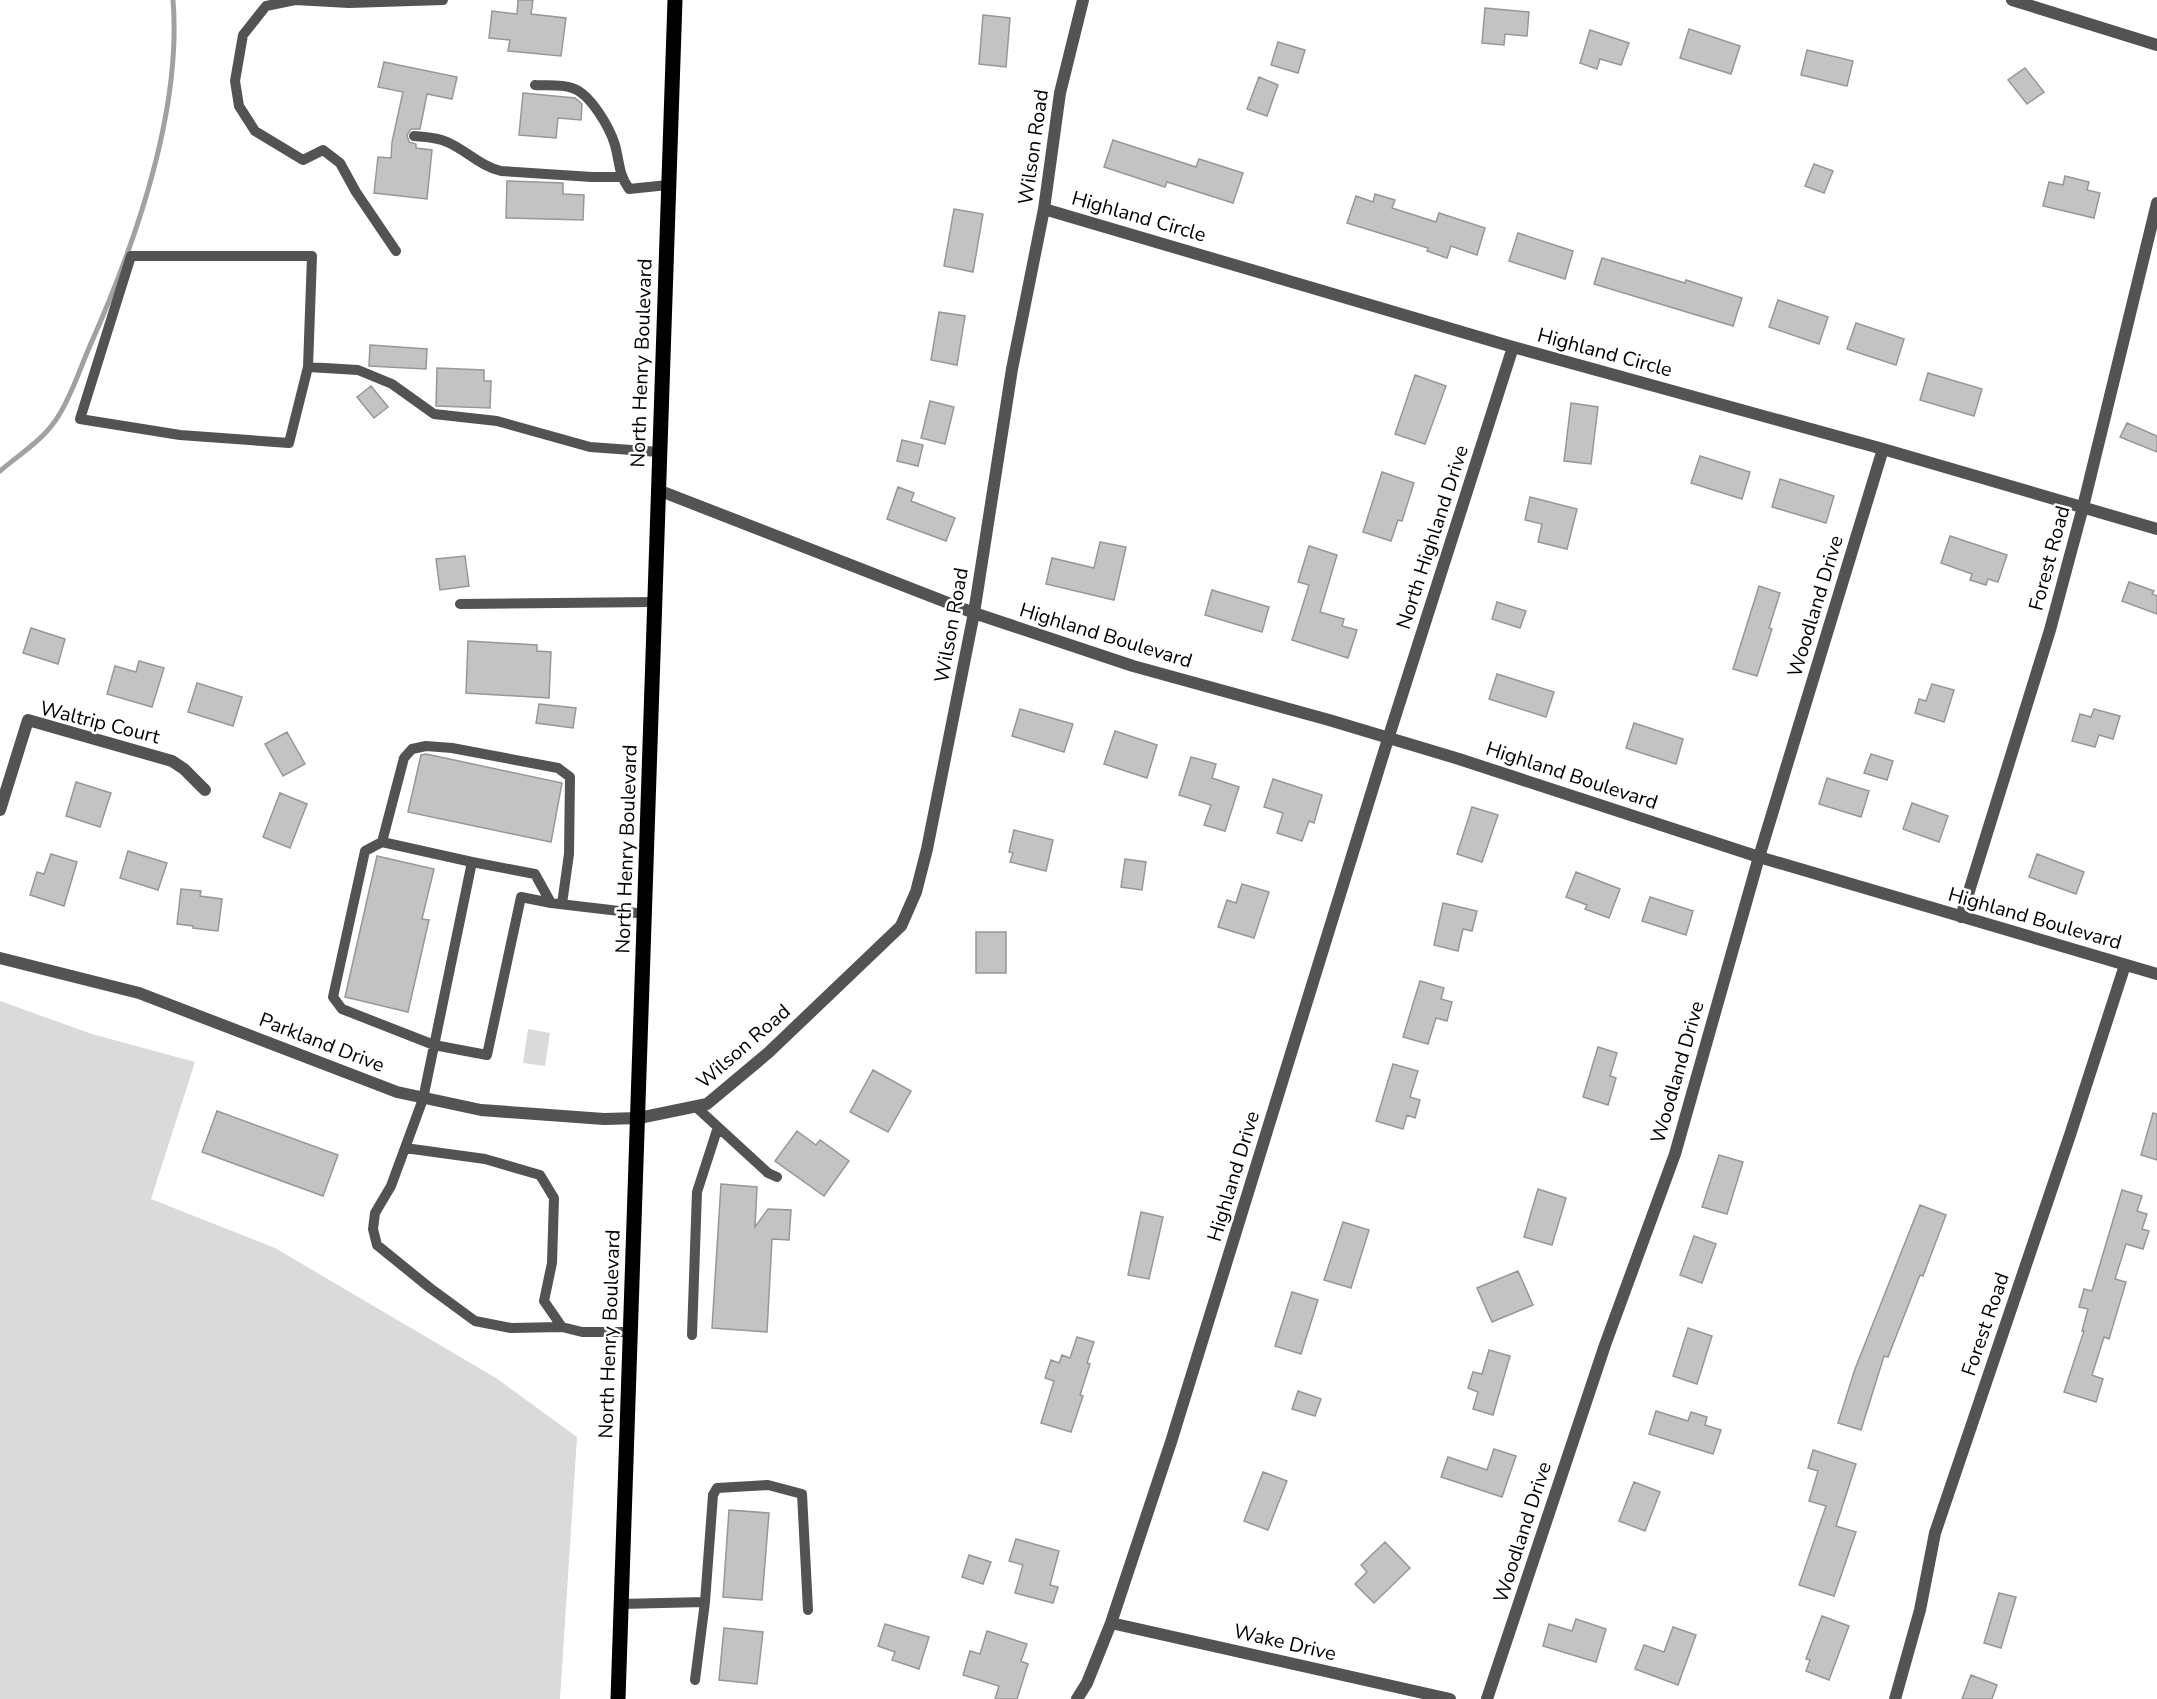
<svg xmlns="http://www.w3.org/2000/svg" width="2157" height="1699" font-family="'Nunito Sans',sans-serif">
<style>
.green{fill:#dadada}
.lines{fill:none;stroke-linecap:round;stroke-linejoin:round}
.stream{stroke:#a1a1a1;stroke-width:5}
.building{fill:#c3c3c3;stroke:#979797;stroke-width:1.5}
.service{stroke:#535353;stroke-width:10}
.minor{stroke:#535353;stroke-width:12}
.primary{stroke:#000;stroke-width:15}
.labels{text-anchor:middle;stroke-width:5;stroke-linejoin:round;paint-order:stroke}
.street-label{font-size:20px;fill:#000;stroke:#fff}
</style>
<rect width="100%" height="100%" fill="#fff"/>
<!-- green -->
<path class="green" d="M0,1001l92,33 103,28 -44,137 124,49 221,130 81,59 -17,262h-560z
M528,1029l22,4 -5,33 -22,-3z"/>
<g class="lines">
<!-- stream -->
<path class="stream" d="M0,471c21,-18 45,-32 59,-56 12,-19 21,-46 30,-67 45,-101 93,-236 84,-348"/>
</g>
<!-- building -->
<path class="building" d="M518,0h15l-2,14 35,4 -5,38 -53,-5 2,-11 -21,-2 3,-27 25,3z
M1485,8l44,4 -2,24 -22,-2 -1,11 -22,-2z
M983,15l27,3 -4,49 -27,-3z
M1689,29l51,17 -9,28 -51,-16z
M1590,30l39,13 -8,22 -21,-6 -3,10 -17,-6z
M1278,42l27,8 -7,23 -27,-8z
M1807,50l46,11 -6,25 -46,-11z
M384,62l73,15 -5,22 -25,-5 -7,35h-9l-4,6 2,7 7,2v4l16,2 -5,49 -53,-6 4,-36 13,1 1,-16 11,-50 -25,-5z
M2025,68l19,24 -17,12 -19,-24z
M1259,77l19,8 -11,31 -20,-7z
M523,93l52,5 7,6 -1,16 -23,-2 -2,20 -37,-3z
M1113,140l83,27 3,-8 44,14 -10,30 -66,-21 -2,5 -61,-20z
M1814,164l19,7 -9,22 -19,-7z
M2065,176l24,6 -2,8 13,3 -6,25 -51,-12 6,-24 14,3z
M507,181l56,2v11l21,1 -1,25 -77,-2z
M1375,194l20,6 -3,8 44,14 3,-9 46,15 -8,27 -26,-9 -4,12 -20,-7 1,-3 -81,-25 9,-27 17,6z
M954,209l29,5 -10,58 -29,-6z
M1518,233l55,18 -8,28 -56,-18z
M1602,258l83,25 1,-3 56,18 -9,28 -139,-42z
M1778,300l50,17 -9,27 -50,-17z
M939,312l26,4 -8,49 -26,-5z
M1856,323l48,16 -8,26 -49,-16z
M370,345l57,4 -1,20 -57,-3z
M437,368l47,2v11h7l-1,27 -54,-2z
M1928,373l54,16 -8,27 -54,-16z
M1415,375l31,11 -21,58 -30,-10z
M371,386l17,21 -14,11 -17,-21z
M930,401l24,6 -9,37 -24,-6z
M1571,403l27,4 -7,57 -27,-3z
M2127,423l30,13v16l-37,-15z
M902,440l21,5 -5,21 -21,-5z
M1700,456l50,16 -8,27 -51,-16z
M1382,472l32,11 -12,38 -4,-1 -7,21 -28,-9z
M1780,479l54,17 -8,27 -54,-16z
M898,487l16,6 -3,8 44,17 -9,23 -59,-22z
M1530,497l47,12 -10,40 -29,-7 4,-18 -17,-4z
M1950,536l57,19 -9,27 -10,-3 -2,6 -16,-5 2,-6 -31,-11z
M1100,542l26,5 -12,53 -68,-16 6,-26 42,10z
M1309,546l28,9 -17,57 24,7 -2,7 15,4 -9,28 -56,-18 17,-55 -11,-3z
M465,556l4,30 -29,4 -4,-31z
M2129,582l25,9 -2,3 5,2v18l-35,-13z
M1759,586l21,7 -11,35 3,1 -15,47 -24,-7z
M1212,590l57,17 -7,25 -57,-17z
M1497,602l29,9 -6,17 -28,-9z
M31,628l34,11 -7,25 -35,-11z
M468,641l69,4v6l14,1 -2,46 -83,-5z
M139,661l25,7 -12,39 -45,-13 8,-28 21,6z
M1497,674l57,18 -8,25 -57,-18z
M197,683l45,14 -9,29 -45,-14z
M1932,684l22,6 -10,32 -29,-9 4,-14 7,2z
M539,704l37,4 -3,20 -37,-5z
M1020,709l53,15 -9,28 -52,-16z
M2094,709l26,7 -7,23 -14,-4 -4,12 -23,-6 8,-27 11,3z
M1634,723l49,16 -7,25 -50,-16z
M1115,731l42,14 -10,33 -43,-14z
M287,732l18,32 -22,12 -18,-32z
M426,754l136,29 -11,59 -143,-30 13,-57z
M1871,754l22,7 -6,19 -23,-7z
M1191,757l25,7 -4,14 27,9 -14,44 -21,-6 7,-20 -32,-10z
M1827,778l42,13 -8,26 -42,-13z
M1273,779l49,16 -8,28 -5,-2 -7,20 -25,-8 6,-20 -19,-6z
M76,782l35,11 -11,34 -34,-11z
M280,793l27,11 -17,44 -27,-11z
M1912,803l36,13 -9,26 -36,-13z
M1472,807l26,8 -16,47 -25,-8z
M1014,830l39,10 -7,31 -36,-9 3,-9 -4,-1z
M128,851l39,12 -9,27 -38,-12z
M51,854l26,8 -13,44 -34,-11 7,-23 7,2z
M2037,854l47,18 -8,22 -47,-17z
M377,856l57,13 -12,50 7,1 -21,92 -63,-15z
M1125,859l21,3 -4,28 -21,-3z
M1576,872l44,17 -11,29 -24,-9 2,-4 -21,-8z
M1242,884l27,8 -15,46 -36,-11 9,-27 9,3z
M181,889l20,2 -1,5 22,3 -4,32 -25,-3v-2l-16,-2z
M1650,897l43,14 -7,24 -44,-14z
M1443,903l34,8 -5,20 -9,-2 -5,22 -24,-6z
M976,932h30v41h-30z
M1420,981l24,7 -3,11 11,3 -5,19 -11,-3 -8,26 -25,-7z
M1598,1047l19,6 -7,23 6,2 -8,27 -25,-8z
M1393,1064l25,7 -8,26 10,3 -5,18 -8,-3 -4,14 -27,-8z
M873,1070l38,21 -23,41 -38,-20z
M217,1111l121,44 -15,41 -121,-44z
M2153,1113l4,1v46l-16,-5z
M797,1131l19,14 4,-5 29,21 -25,35 -49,-35z
M1719,1155l24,7 -16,52 -25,-7z
M721,1184l36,3 -2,40 13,-18 23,1 -2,30 -17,-1 -5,93 -55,-4z
M1538,1189l28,9 -14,47 -28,-8z
M2122,1190l20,6 -5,15 10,3 -5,15 7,2 -6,18 -17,-5 -11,35 11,3 -17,57 -5,-2 -12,38 11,4 -7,23 -32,-10 20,-61h-2l6,-22 -9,-2 5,-18 8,2z
M1920,1205l26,10 -23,61 -3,-1 -32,82 -4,-1 -23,74 -23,-7 17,-54z
M1141,1212l22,5 -14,62 -21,-4z
M1343,1222l26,8 -18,58 -27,-8z
M1694,1236l22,8 -14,39 -22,-8z
M1518,1271l15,34 -41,17 -15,-34z
M1292,1292l26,8 -17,54 -26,-8z
M1688,1328l24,8 -15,48 -24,-8z
M1077,1337l17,5 -7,21 3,1 -10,31 3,1 -12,36 -30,-9 13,-42 -9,-3 6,-18 8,3 3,-8 8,3z
M1489,1350l21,6 -17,59 -20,-6 5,-17 -10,-4 5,-16 9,2z
M1298,1391l23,8 -6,17 -23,-7z
M1656,1411l32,10 3,-9 16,5 -2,8 16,5 -8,24 -64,-20z
M1494,1449l22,7 -14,41 -61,-20 7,-20 39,13z
M1813,1450l43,14 -20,62 20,6 -22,64 -35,-11 27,-79 -17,-5 9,-30 -10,-3z
M1263,1472l24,9 -19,49 -24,-9z
M1634,1482l26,10 -15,39 -26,-10z
M729,1510l40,3 -7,87 -39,-3z
M1016,1539l43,12 -9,34 8,2 -5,16 -38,-10 8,-28 -14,-4z
M1385,1542l25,26 -36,35 -19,-19 12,-12 -6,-7z
M969,1555l22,7 -8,22 -21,-7z
M1999,1593l17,4 -15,51 -17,-5z
M1822,1616l27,10 -20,54 -23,-9 4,-11 -4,-1z
M1576,1619l30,10 -10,33 -53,-16 6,-22 23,7z
M885,1624l44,13 -10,32 -27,-9 3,-8 -17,-6z
M1673,1627l23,8 -18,50 -43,-16 9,-24 20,7z
M724,1628l39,4 -6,52 -38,-4z
M987,1631l40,13 -6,17 7,3 -11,35h-22l4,-13 -36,-11 7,-24 10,3z
M1971,1675l26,10 -5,14h-30z"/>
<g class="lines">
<!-- service -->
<path class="service" d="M535,85c11,1 26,-1 37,3 18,5 38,40 43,57 5,18 3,28 14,44l39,-4
M414,136c11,1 23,1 33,6 19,8 33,24 54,29l91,6h29
M396,251l-40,-59 -16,-29 -17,-13 -20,10 -48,-29 -16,-25 -4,-25 8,-46 23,-29 29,-6 54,3 94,-3
M308,367l-19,76 -109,-8 -100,-16 51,-163h181l-4,111 50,3 34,14 42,30 63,7 93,26 69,5
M460,604l194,-2
M382,842l-17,9 -32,146 9,12 92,36 53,10 34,-158 30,6
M472,862l-90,-20 22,-84 8,-9 14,-3 26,2 106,20 12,9 -1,77 -7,50
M695,1106l73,67 9,4
M405,1148l80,11 55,16 14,23 -2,65 -8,38 18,26 20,5h47
M562,1327l-51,1 -36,-7 -45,-33 -53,-43 -4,-16 2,-16 16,-27 32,-87 49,-237 63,12 16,29 94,11
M692,1335l5,-143 21,-65
M705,1602l8,-107 4,-7 51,-3 34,9 6,116
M620,1604l85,-2 -10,78"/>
<!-- minor -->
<path class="minor" d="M2012,0l145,45
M1044,209l469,138 370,102 274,80
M658,490l316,123 159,53 196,54 130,39 300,98 398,117
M0,810l28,-90 144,41 12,8 21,21
M1961,917l89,-287 33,-123 74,-304
M0,958l139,35 258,99 84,18 123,9 35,-1 68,-14 61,-51 133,-127 15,-34 11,-43 47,-236 38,-244 32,-160 16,-116 23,-93
M1111,1623l339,76
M1077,1699l10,-16 24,-60 60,-181 217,-703 125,-392
M1487,1699l118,-354 70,-191 84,-297 124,-408
M1895,1699l25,-89 15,-77 135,-398 55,-170"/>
<!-- primary -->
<path class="primary" d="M618,1699l57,-1699"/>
</g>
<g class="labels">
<!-- street labels -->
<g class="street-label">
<text transform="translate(1033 147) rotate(-82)" y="7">Wilson Road</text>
<text transform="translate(1139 216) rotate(16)" y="7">Highland Circle</text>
<text transform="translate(1605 352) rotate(15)" y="7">Highland Circle</text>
<text transform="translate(641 363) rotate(-88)" y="7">North Henry Boulevard</text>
<text transform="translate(1432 537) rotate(-72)" y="7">North Highland Drive</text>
<text transform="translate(2049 558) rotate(-75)" y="7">Forest Road</text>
<text transform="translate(1815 606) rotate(-73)" y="7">Woodland Drive</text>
<text transform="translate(951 625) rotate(-80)" y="7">Wilson Road</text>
<text transform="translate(1106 635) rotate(17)" y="7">Highland Boulevard</text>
<text transform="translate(100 722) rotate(14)" y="7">Waltrip Court</text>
<text transform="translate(1572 775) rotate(18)" y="7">Highland Boulevard</text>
<text transform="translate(626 849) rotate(-88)" y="7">North Henry Boulevard</text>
<text transform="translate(2035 918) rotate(16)" y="7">Highland Boulevard</text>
<text transform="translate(322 1042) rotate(21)" y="7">Parkland Drive</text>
<text transform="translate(743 1046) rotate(-41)" y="7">Wilson Road</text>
<text transform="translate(1677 1072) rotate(-74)" y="7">Woodland Drive</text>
<text transform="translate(1233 1176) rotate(-73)" y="7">Highland Drive</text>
<text transform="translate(1985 1324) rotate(-71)" y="7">Forest Road</text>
<text transform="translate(609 1334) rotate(-88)" y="7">North Henry Boulevard</text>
<text transform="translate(1522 1532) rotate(-72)" y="7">Woodland Drive</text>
<text transform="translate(1285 1642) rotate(13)" y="7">Wake Drive</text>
</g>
</g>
</svg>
